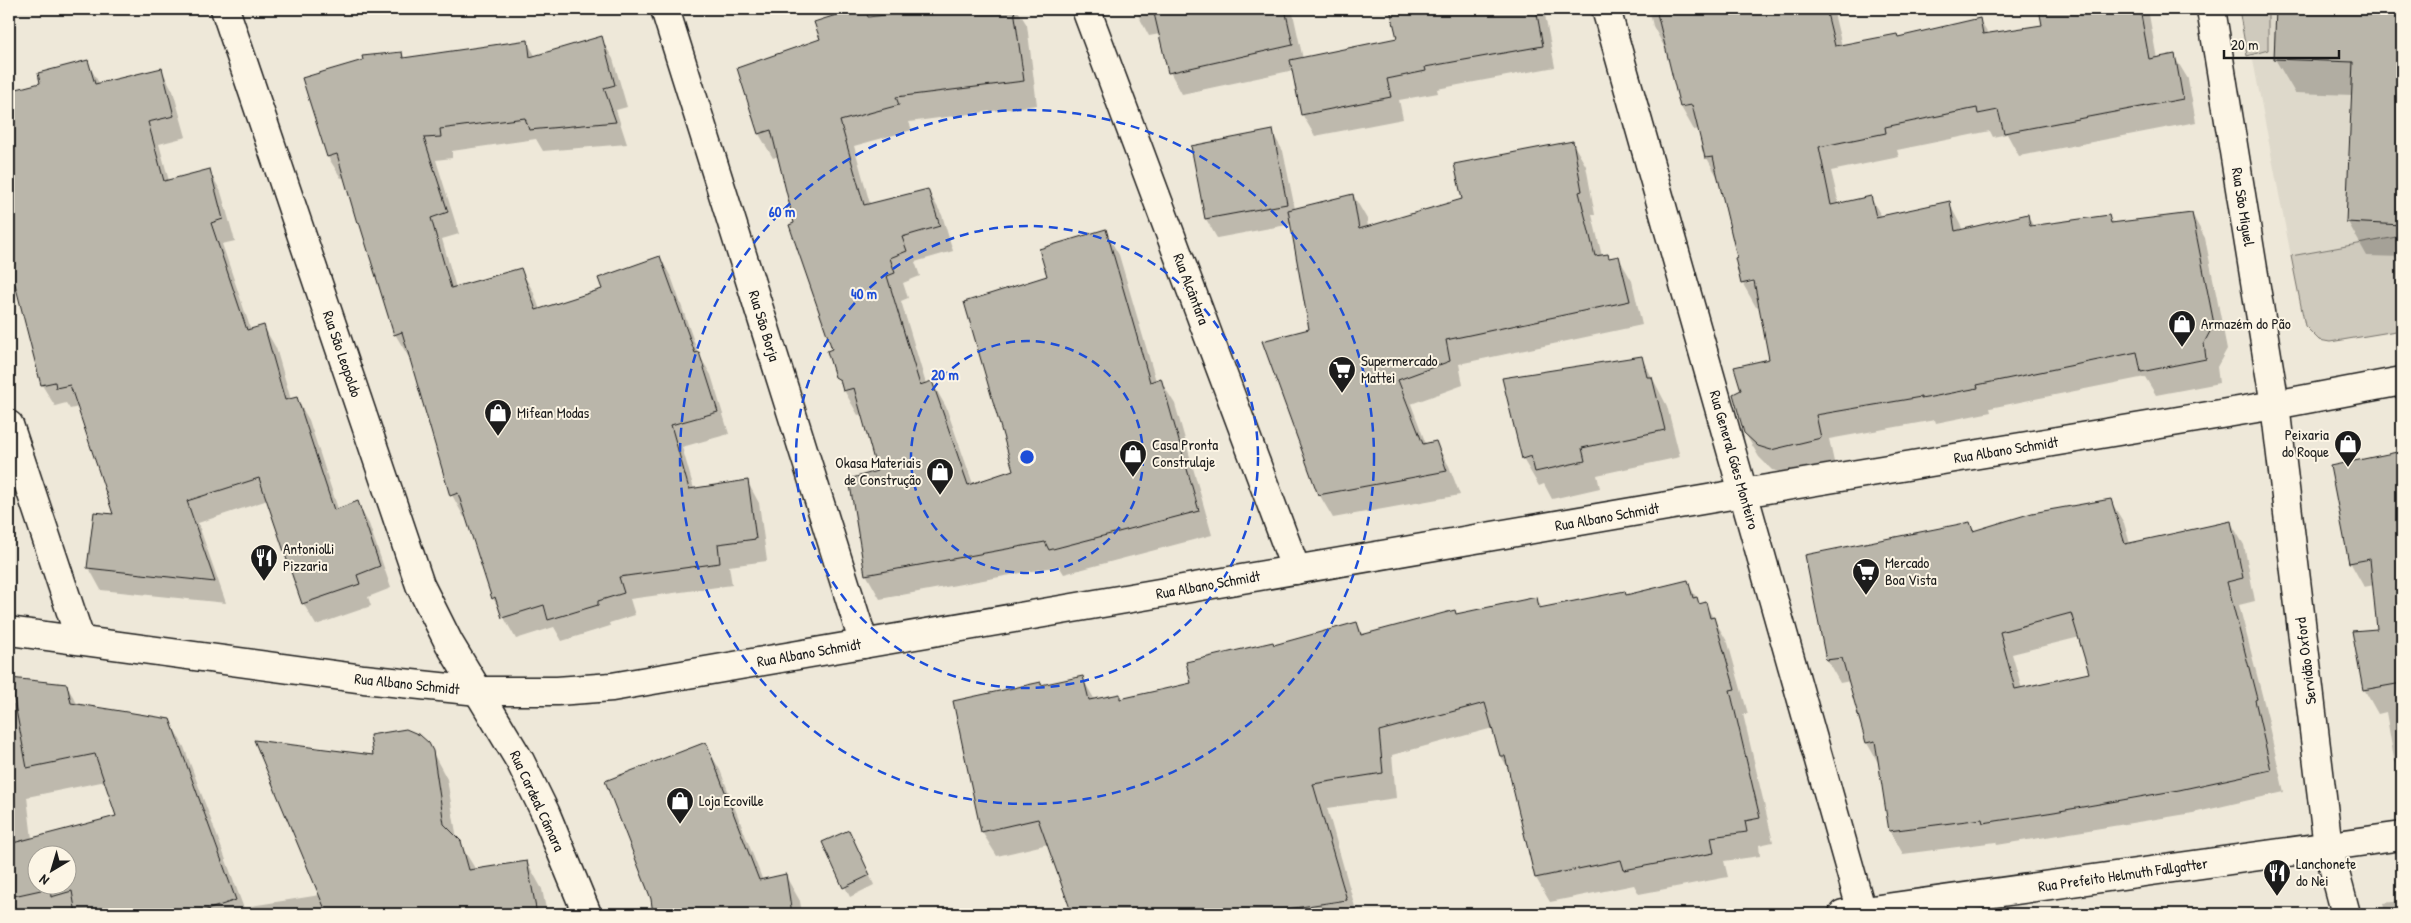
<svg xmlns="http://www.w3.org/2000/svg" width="2411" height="923" font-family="'Patrick Hand',sans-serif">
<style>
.built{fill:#ded9cb}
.green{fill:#cfcabd;stroke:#76736c}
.shadow{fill:#0003;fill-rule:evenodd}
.building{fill:#bab6aa;stroke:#1c1c1c;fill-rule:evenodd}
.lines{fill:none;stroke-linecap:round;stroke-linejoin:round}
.minor-casing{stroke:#1c1c1c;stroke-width:31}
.major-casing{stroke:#1c1c1c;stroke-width:31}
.minor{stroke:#fcf5e5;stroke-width:28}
.major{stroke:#fcf5e5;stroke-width:28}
.ring{fill:none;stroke:#1d4ed8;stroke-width:2.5;stroke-dasharray:9 6}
.labels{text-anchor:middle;stroke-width:4;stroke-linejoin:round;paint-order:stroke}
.street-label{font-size:15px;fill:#1c1c1c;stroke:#fcf5e5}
.poi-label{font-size:15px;fill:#1c1c1c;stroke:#fcf5e5;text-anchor:start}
.centre{fill:#1d4ed8;stroke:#fcf5e5;stroke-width:2.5}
.ring-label{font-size:15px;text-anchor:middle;font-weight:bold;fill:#1d4ed8;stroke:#fcf5e5;stroke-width:4;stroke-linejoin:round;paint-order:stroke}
</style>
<rect width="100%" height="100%" fill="#eee8d9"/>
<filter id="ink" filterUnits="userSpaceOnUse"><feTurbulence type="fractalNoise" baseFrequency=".02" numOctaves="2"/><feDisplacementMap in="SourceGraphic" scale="10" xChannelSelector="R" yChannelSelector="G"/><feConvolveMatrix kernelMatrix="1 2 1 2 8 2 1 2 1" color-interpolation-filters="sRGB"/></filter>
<g filter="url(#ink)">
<!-- built -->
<path class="built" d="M2243,9h159v227l-111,20z"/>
<!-- green -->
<path class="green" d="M2239,9h29v41l-21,6z
M2402,236v94l-72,12 -11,-2 -14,-14 -14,-70z"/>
<!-- shadow -->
<path class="shadow" d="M860,9h4l6,9 78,-9h69l10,16 10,80 -128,17 3,8 -58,16 16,58 58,-14 14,25 11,36 -38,11 5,14 -17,7 5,15 -7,3 25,83 6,-2 14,25 27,77 42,-13 33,-195 57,-45 14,24 37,126 4,-1 15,24 37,131 -148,39 -5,-8 -179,33 -14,-25 12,-102 -15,-58 -5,1 -22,-39 -2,-26 -38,-126 -17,-68 -6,2 -14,-24 -21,-66 84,-28 -6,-17z
M1135,9h157l11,50 95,-20 -7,-30h150l4,6 10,52 -118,22 1,4 -39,7 4,19 -88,17 -13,-22 -8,-44 -112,24 -12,-22 -10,-38 -11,2z
M1649,9h184l9,37 56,-8 81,-19 9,15 55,-8 -2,-17h107l9,50 17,-3 14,23 8,43 -177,34 -12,-22 -14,3 -3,-6 -93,19 2,7 -68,14 8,33 31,-7 12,20 67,-14 14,27 64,-15 7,12 74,-11 5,8 79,-10 13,24 22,111 -10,18 2,16 -63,12 -11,-18 -155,31 1,4 -55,11 -1,-3 -106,19 5,23 -49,11 -13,-3 -13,-13 -14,-24 -2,-42 28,-31 -11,-54 -4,1 -13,-23 -24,-104 -12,-22 -7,-29 -6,1 -13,-23 -15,-57 -13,-24zM1750,281h10l-13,3z
M2277,9h125v248l-35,-1 -19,-34 5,-127 -58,-2 -20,-34z
M601,38l12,21 14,48 -11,3 11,34 -84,7 -7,-12 -84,12v7l-16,2 23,74 -17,5 14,49 64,-19 13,22 7,19 64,-20 56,-33 12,22 26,74 13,22 18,59 -47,13 12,42 53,-8 12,22 8,58 -38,5 3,19 -102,14 5,16 -26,8 1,3 -48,15 -8,-14 -38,12 -23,-41 -26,-82 -3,1 -12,-22 -42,-140 -2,1 -13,-22 -50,-157 -4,1 -13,-21 73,-104 4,6 122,-17 9,15zM702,367l4,4v7z
M87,62l12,21 62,-14 12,22 13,46 -27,7 10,37 40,-11 12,22 14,49 -13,3 29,86 13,-3 12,21 15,52 5,-2 13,22 29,89 19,-6 12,21 22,64 -23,9 3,9 -55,19 -13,-22 -35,-103 -70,23 28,80 -125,-13 -12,-22 26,-53 -36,-108 -9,2 -4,-6 -11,3 -13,-21 -22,-90 -7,-11 -4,-88v-103l33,-9z
M1272,132l11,19 12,58 58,-14 14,24 1,8 95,-28 109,-57 14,24 9,49h-3l10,41 7,3 9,-2 14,24 10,44 -183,39 4,21 -52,19 15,40 9,-2 14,24 11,29 -127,23 -14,-24 -8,-164 -19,-106 -75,14 -11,-19z
M1642,358l25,48 13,51 -83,18 3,13 -48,11 -8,-15 -5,2 -16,-27 -19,-80z
M2402,452v322l-8,-15 -8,-47 -8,2 -14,-25 14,-59 -4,-45 -10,2 -14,-25 -19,-95z
M2110,500l14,23 6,21 101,-21 13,22 11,56 -16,4 30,117h-1l16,70 -91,21 -196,32 -1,-3 -93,12 -13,-23 -10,-65 -13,-23 -17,-62 -10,2 -13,-23 -20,-104 162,-33 6,9zM2080,637l11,37 -69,15 -10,-35z
M1687,582l14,23 4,-1 23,39 20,71h-5l30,128 -14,3 1,11 -36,5 4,16 -89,17 -5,-9 -84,17 -14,-24 -26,-106 -9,-16 -8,-28 -101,27 4,43 -69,10 30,106h-283l-26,-70 -51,12 -15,-24 -28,-130 128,-24 13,22 24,-4 2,4 72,-16 81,-38 83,-23 7,13 172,-38 6,10 84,-12z
M66,685l12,20 91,15 15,27 62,167h-237v-210h7zM106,781l12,36 -86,22 -5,-42zM38,856h30v30h-30z
M428,744l19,35 10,60 19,31 51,-8 15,27 5,25h-294l-2,-8 69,-11 54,-139z
M705,744l15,26 43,111 22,-6 15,26 2,13h-148l-2,-15z
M854,840l20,45 -24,12 -27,-55z
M2402,901v13h-17l-2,-11z"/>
<!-- building -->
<path class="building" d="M855,9h10l3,8 70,-8h76l10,72 -128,16 3,8 -59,16 24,84 64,-16 12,37 -38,11 5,14 -17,7 5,15 -8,3 33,109 12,-4 36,104 45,-15 -49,-168 83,-26 -8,-27 67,-20 44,153 11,-4 38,133 -150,39 -4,-8 -180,33 -16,-96 28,-8 -23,-83 -11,3 -3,-11 -5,-3 -8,-26 5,-2 -43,-124 5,-2 -23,-93 -13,4 -21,-66 83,-29 -6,-17z
M1153,9h132l8,36 -125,28z
M1390,9h146l7,37 -118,21 1,4 -39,8 4,18 -90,18 -11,-55 107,-22z
M1656,9h170l9,37 62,-12 1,3 82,-19 3,16 59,-9 -3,-16h101l9,50 26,-5 8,45 -179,34 -6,-23 -20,4 -1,-6 -92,19 1,6 -67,14 12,58 40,-9 5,21 74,-16 5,30 73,-17 2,12 79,-11 2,8 81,-10 22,111 -10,19 2,16 -65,13 -4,-20 -160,33 1,3 -57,11v-2l-105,18 5,23 -50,12 -13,-4 -14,-13 -11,-39 8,-4 -7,-23 35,-8 -15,-78 -13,3 -6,-26 2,-1 -24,-100 -8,1 -13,-53 -12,2z
M2276,9h126v216l-56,-3 7,-160 -79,-3z
M602,36l13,49 -11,3 12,34 -87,8 -4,-12 -85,11 1,8 -17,1 24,74 -17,6 20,70 70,-20 15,42 66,-21 -4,-11 62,-22 35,97 4,-1 19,60 -47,13 18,64 59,-9 8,59 -38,5 2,19 -101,14 5,16 -26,8v4l-50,15 -4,-15 -42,13 -7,-21 -3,2 -34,-106 -8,3 -48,-164 -8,3 -35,-113 -2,1 -20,-69 -10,3 -25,-79 61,-18 -1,-4 40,-4 1,6 125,-18 2,17z
M88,60l7,24 67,-16 12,48 -26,6 16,59 46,-12 13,50 -12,4 36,107 17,-5 21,75 12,-3 37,113 24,-9 22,65 -23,9 3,9 -58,20 -43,-126 -72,23 28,81 -128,-14 7,-56 19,2 -43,-129 -14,3 -1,-6 -14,3 -26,-101 -3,1 -3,-25v-169l31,-8 -2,-10z
M1273,130l14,74 -82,15 -14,-73z
M1573,141l9,50 -3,1 16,64 13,-2 1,4 10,-2 11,45 -184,39 4,21 -52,19 25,64 13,-3 11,30 -129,24 -56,-154 47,-12 -21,-119 65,-16 6,35 103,-30 -8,-35z
M1642,356l5,21h5l13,53 -83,18 3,13 -50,11 -4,-16 -9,3 -20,-81z
M2402,451v232l-39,7 -11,-59 25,-2 -7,-70 -21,4 -19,-97z
M2111,499l14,45 106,-23 12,57 -16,4 30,117 -2,1 16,70 -92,20 -125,22 -71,11 -1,-4 -93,12 -14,-90 -9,2 -24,-85 -16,2 -21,-105 165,-33 3,9 59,-18zM2071,613l18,60 -74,16 -15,-57z
M1688,580l5,18 4,-1 2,7 7,-2 4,16 4,-1 21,72 -5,1 30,128 -15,3 2,11 -36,5 3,16 -90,17 -3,-10 -86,18 -30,-122h-5l-15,-53 -106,28 4,42 -70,11 34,116 -93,14h-182l-34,-95 -57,13 -28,-131 88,-19v3l42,-9 6,24 31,-6v5l71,-16 -5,-21 87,-20 1,3 83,-23 4,13 94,-25 1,4 81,-17 2,11 86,-17 1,4z
M10,678l57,6 4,19 99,16 66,181 -41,14h-119l-4,-23 -21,6 -1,-9 -41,9v-53l107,-28 -21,-62 -68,14zM38,856h30v30h-30z
M406,729l14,6 9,8 4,8 11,73 17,17 8,29 58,-9 10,53h-210l-73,-174 119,15 -3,-20z
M706,742l53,138 27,-6 6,40h-139l-2,-15 -46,-118z
M849,830l21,45 -27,13 -21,-46z"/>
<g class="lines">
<defs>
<path id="minor" d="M225,9l195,576 29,58 71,118 25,51 42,102
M665,9l199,635
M1086,9l210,561
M1606,9l256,903
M2211,9l64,396 53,442 18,67
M9,425l71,214"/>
<path id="major" d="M9,631l355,48 114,12h79l55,-4 1131,-194 532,-88 127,-24
M1843,914l559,-78"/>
</defs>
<!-- minor casing -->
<use href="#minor" class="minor-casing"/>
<!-- major casing -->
<use href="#major" class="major-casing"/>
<!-- minor -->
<use href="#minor" class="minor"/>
<!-- major -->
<use href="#major" class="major"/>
</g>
</g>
<!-- distance rings -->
<g class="ring">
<circle cx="1027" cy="457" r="116"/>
<circle cx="1027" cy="457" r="231"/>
<circle cx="1027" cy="457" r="347"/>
</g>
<!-- icons -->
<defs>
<symbol id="shop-pin" viewBox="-11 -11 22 30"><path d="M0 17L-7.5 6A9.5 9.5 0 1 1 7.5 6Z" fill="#1c1c1c" stroke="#fcf5e5"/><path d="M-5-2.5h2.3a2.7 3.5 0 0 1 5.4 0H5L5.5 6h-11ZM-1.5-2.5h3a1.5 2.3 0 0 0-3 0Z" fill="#fff"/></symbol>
<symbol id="supermarket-pin" viewBox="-11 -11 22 30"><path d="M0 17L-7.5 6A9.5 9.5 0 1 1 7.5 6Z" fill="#1c1c1c" stroke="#fcf5e5"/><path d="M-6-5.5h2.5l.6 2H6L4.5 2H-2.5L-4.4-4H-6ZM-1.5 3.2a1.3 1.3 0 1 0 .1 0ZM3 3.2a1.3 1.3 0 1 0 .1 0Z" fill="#fff"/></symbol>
<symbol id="restaurant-pin" viewBox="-11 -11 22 30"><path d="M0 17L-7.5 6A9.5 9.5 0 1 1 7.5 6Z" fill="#1c1c1c" stroke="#fcf5e5"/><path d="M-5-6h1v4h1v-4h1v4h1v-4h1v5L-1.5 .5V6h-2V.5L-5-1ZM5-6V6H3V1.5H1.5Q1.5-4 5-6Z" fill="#fff"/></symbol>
</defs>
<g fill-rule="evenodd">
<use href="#shop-pin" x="2166" y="308" width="32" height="43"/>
<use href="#supermarket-pin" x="1326" y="354" width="32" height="43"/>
<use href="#shop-pin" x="482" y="397" width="32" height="43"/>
<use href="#shop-pin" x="2332" y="428" width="32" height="43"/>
<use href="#shop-pin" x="1117" y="438" width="32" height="43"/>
<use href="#shop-pin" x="924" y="456" width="32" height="43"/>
<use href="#restaurant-pin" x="248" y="542" width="32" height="43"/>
<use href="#supermarket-pin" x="1850" y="556" width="32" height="43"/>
<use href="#shop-pin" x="664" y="785" width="32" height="43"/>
<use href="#restaurant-pin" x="2261" y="857" width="32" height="43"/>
</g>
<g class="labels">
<!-- street labels -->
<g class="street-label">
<text transform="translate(2243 207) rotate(81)" y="5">Rua São Miguel</text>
<text transform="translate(1191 289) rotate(69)" y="5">Rua Alcântara</text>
<text transform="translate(764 326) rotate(73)" y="5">Rua São Borja</text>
<text transform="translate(342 354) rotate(71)" y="5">Rua São Leopoldo</text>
<text transform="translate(2006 450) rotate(-9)" y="5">Rua Albano Schmidt</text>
<text transform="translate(1734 460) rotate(74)" y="5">Rua General Góes Monteiro</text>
<text transform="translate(1607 517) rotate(-10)" y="5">Rua Albano Schmidt</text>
<text transform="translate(1208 585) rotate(-10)" y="5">Rua Albano Schmidt</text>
<text transform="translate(809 653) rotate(-10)" y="5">Rua Albano Schmidt</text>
<text transform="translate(2306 661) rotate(-97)" y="5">Servidão Oxford</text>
<text transform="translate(407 684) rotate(6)" y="5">Rua Albano Schmidt</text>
<text transform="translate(537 801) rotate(65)" y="5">Rua Cardeal Câmara</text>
<text transform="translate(2123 875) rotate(-8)" y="5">Rua Prefeito Helmuth Fallgatter</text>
</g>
<!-- poi labels -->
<g class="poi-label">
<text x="2201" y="329">Armazém do Pão</text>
<text x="1361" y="366">Supermercado<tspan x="1361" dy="17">Mattei</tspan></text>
<text x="517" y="418">Mifean Modas</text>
<text x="2329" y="440" text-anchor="end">Peixaria<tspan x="2329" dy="17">do Roque</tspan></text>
<text x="1152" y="450">Casa Pronta<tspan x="1152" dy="17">Construlaje</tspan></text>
<text x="921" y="468" text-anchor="end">Okasa Materiais<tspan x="921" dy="17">de Construção</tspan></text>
<text x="283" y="554">Antoniolli<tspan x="283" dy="17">Pizzaria</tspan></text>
<text x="1885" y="568">Mercado<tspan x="1885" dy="17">Boa Vista</tspan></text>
<text x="699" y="806">Loja Ecoville</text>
<text x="2296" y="869">Lanchonete<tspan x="2296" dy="17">do Nei</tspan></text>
</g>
</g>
<circle cx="1027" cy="457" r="8" class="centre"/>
<g class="ring-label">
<text x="782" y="217">60 m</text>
<text x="864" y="299">40 m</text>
<text x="945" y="380">20 m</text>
</g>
<!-- margin -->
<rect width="2411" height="923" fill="none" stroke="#fcf5e5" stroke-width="30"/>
<rect x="15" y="15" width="2381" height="893" fill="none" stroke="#1c1c1c" stroke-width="2" filter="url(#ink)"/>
<!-- north arrow -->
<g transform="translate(52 870) rotate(218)"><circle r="24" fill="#fcf5e5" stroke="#a29e95"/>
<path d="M0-4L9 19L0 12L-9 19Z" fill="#1c1c1c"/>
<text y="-8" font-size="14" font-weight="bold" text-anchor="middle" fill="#1c1c1c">N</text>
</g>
<!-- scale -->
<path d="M2224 50v8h115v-8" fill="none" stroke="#1c1c1c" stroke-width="2.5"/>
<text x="2231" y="50" font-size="15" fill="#1c1c1c" stroke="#fcf5e5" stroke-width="4" paint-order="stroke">20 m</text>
</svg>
